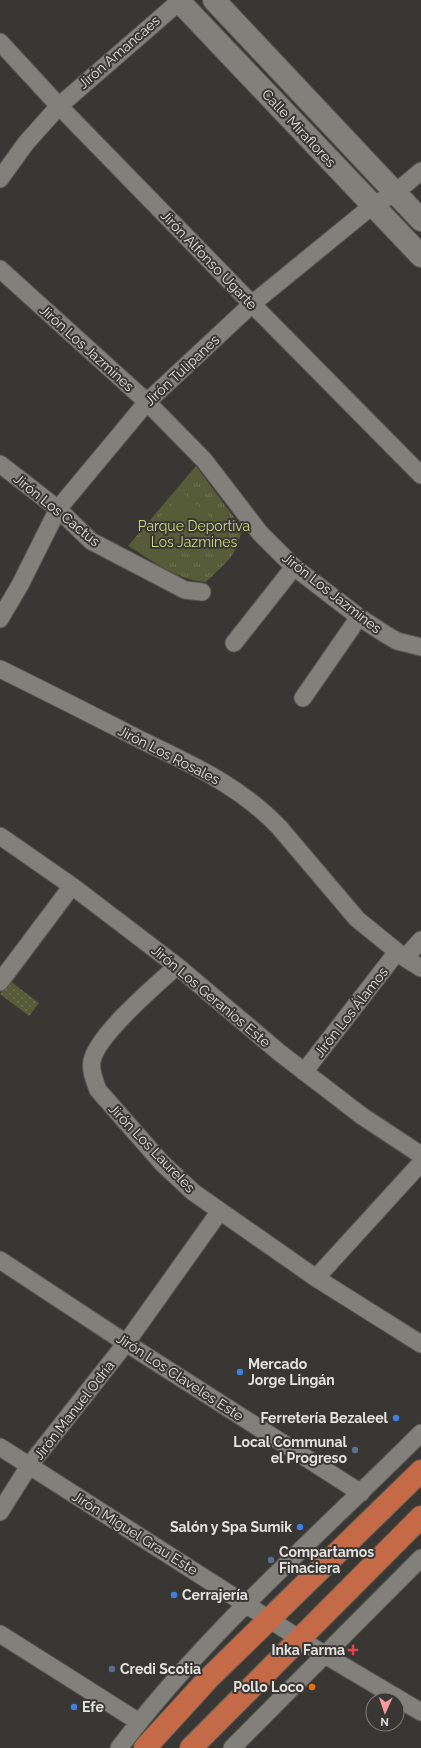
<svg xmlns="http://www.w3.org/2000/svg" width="421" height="1748" font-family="Raleway,sans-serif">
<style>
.grass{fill:url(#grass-dots)}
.park{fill:url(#park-tufts)}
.pitch{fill:#565c38}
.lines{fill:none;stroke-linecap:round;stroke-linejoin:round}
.minor-casing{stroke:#585652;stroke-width:19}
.tertiary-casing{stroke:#585652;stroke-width:24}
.trunk-casing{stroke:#585652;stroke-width:24}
.minor{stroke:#82807a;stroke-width:17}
.tertiary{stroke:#82807a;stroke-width:22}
.trunk{stroke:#c46a46;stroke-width:22}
.shop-dot{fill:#3f7fe0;stroke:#393733;stroke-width:1.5}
.service-dot{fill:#5c6f8a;stroke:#393733;stroke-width:1.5}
.health-dot{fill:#e0444e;stroke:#393733;stroke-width:1.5}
.food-dot{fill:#e8710a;stroke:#393733;stroke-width:1.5}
.labels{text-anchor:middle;stroke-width:4;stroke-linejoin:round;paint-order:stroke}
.street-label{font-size:14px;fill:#e4e3e0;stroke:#393733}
.park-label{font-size:14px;fill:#cbda81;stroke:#393733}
.poi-label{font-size:14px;font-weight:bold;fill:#e4e3e0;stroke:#393733;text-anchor:start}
</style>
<defs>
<pattern id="grass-dots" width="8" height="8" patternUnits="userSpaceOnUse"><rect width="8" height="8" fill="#565c38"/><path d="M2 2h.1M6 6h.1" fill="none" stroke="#6e7354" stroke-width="1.8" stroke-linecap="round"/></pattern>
<pattern id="park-tufts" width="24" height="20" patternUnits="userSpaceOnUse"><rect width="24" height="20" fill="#565c38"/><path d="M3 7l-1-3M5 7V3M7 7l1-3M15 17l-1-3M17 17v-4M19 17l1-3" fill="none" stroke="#6e7354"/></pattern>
</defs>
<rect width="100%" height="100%" fill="#393733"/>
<!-- grass -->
<path class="grass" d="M9,980l30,23 -10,13 -29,-22z"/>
<!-- park -->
<path class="park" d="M196,466l46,62c-5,29 -16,34 -36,54 -29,-2 -53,-21 -78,-36z"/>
<!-- pitch -->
<path class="pitch" d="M183,493l27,24 -43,47 -28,-25z"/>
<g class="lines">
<defs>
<path id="minor" d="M0,42l59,64 193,198 169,171
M0,179l26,-36 33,-37 122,-106
M0,269l147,133 57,58 56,73 34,34 65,50 26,17 12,7 24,6
M0,464l58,45 33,32 94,49 17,2
M0,619l20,-34 38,-76 89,-107 105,-98 120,-98 23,-13 26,-22
M234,643l60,-76
M0,669c47,23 94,47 141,71 50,24 99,46 138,87l78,92 48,39 16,10
M303,698l56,-81
M0,836l72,50 105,80 103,87 82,63 59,39
M405,958l16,-18
M177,966c-21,19 -80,69 -85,95 -2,9 3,21 6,29l64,73 31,29 123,86 105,66
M0,982l72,-96
M304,1072l93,-120
M0,1260l126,83 235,150
M316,1278l105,-115
M0,1447l325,208 96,57
M0,1512l29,-46 97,-123 94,-132
M0,1634l139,88
M119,1748c88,-116 199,-212 302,-315
M232,1748l189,-190"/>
<path id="tertiary" d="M178,0l243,256
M214,0l207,220"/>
<path id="trunk" d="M145,1748l63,-69 213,-208
M191,1748l230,-231"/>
</defs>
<!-- minor casing -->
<use href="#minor" class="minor-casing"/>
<!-- tertiary casing -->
<use href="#tertiary" class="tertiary-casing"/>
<!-- trunk casing -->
<use href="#trunk" class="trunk-casing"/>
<!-- minor -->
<use href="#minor" class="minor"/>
<!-- tertiary -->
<use href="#tertiary" class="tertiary"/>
<!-- trunk -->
<use href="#trunk" class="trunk"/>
</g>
<!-- markers -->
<g class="shop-dot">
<circle cx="240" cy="1372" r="4"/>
<circle cx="396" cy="1418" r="4"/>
<circle cx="300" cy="1527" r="4"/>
<circle cx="174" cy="1595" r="4"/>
<circle cx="74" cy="1707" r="4"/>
</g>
<g class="service-dot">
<circle cx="355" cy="1450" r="4"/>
<circle cx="271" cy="1560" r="4"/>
<circle cx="112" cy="1669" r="4"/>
</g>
<path class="health-dot" d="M351 1644h4v4h4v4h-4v4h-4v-4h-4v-4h4z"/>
<circle class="food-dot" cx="312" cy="1687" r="4"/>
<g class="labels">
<!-- street labels -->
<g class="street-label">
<text transform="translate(119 52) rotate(-41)" y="5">Jirón Amancaes</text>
<text transform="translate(299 128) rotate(47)" y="5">Calle Miraflores</text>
<text transform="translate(209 260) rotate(46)" y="5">Jirón Alfonso Ugarte</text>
<text transform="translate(87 348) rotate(42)" y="5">Jirón Los Jazmines</text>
<text transform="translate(182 370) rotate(-43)" y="5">Jirón Tulipanes</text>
<text transform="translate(57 510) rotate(39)" y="5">Jirón Los Cactus</text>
<text transform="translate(332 593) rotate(38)" y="5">Jirón Los Jazmines</text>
<text transform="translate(169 755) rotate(27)" y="5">Jirón Los Rosales</text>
<text transform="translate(211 996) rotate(40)" y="5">Jirón Los Geranios Este</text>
<text transform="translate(351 1012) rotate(-52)" y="5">Jirón Los Álamos</text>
<text transform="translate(152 1148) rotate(46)" y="5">Jirón Los Laureles</text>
<text transform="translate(180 1377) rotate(33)" y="5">Jirón Los Claveles Este</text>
<text transform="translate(74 1410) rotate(-52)" y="5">Jirón Manuel Odría</text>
<text transform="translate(135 1533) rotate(32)" y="5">Jirón Miguel Grau Este</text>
</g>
<!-- park labels -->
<g class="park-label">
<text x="194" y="531">Parque Deportiva<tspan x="194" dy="16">Los Jazmines</tspan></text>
</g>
<!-- poi labels -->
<g class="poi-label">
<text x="248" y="1369">Mercado<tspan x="248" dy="16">Jorge Lingán</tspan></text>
<text x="388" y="1423" text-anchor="end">Ferretería Bezaleel</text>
<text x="347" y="1447" text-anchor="end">Local Communal<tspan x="347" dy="16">el Progreso</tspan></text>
<text x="292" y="1532" text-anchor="end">Salón y Spa Sumik</text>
<text x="279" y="1557">Compartamos<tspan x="279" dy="16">Finaciera</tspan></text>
<text x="182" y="1600">Cerrajería</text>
<text x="345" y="1655" text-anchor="end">Inka Farma</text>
<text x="120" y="1674">Credi Scotia</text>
<text x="304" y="1692" text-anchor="end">Pollo Loco</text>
<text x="82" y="1712">Efe</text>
</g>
</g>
<!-- north arrow -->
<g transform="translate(385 1712) rotate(183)"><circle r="19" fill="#393733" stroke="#7d7c78"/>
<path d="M0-3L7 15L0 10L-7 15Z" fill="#f49aa0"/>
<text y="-6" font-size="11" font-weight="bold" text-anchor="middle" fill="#e4e3e0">N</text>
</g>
</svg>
